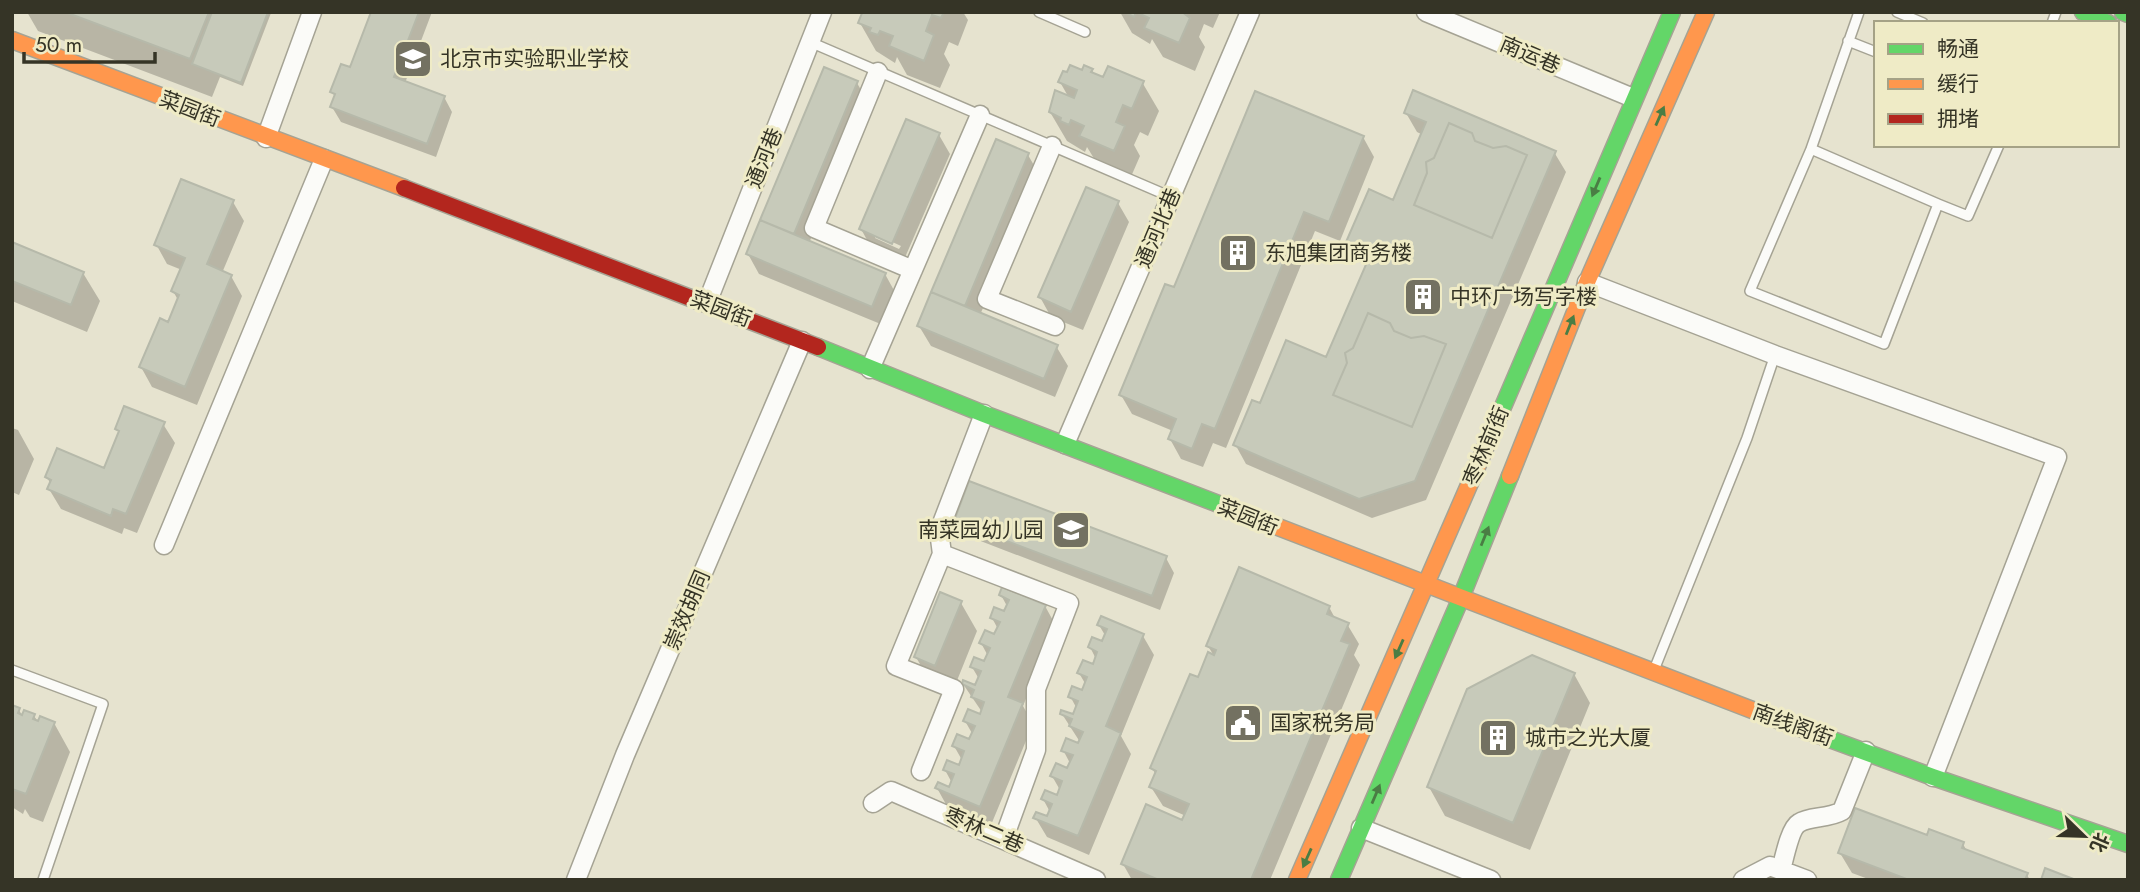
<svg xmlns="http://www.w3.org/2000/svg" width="2140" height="892" font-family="Jost,'Noto Sans SC',sans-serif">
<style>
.shadow{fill:#0003;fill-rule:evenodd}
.building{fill:#c7caba;stroke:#b6b9aa;stroke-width:2}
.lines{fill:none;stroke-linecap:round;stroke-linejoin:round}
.lane-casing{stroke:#a5a394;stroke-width:12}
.street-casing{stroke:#a5a394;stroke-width:21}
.fast-casing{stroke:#a5a394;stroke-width:19}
.slow-casing{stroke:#a5a394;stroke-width:19}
.jam-casing{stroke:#a5a394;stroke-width:19}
.lane{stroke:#fbfbf8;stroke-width:9}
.street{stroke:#fbfbf8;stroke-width:18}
.fast{stroke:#63d668;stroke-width:16}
.slow{stroke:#ff974d;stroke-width:16}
.jam{stroke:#b3261e;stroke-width:16}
.oneway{fill:#4a7d44}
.labels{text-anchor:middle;stroke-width:6;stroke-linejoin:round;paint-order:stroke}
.street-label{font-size:21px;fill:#353426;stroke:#efebc6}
.poi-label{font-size:21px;fill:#353426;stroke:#efebc6;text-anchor:start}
</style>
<rect width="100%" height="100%" fill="#e6e3cf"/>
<!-- shadow -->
<path class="shadow" d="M27,12h244v1l-28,73 -23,-9 -8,20 -174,-66z
M373,12h59l-27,71 39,14 8,15 -16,45 -95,-35 -9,-15 4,-9 -4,-6 19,-22z
M861,12h102l5,8 -10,26 -9,-4 -5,12 6,11 -10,23 -33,-13 -10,-18 -2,6 -19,-12 -16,-28 3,-8z
M1120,12h100l-7,16 -9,-4 -5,13 6,10 -10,24 -32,-14 -11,-18 -2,5 -18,-11z
M825,70l32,13 11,19 -59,141 76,31 11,20 -13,31 -124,-51 -11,-20z
M1092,70l3,6 9,3 38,3 17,29 -11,25 -8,-4 -6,13 6,11 -10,23 -32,-14 -11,-18 -2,5 -18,-11 -17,-29 19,-14 -9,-16z
M1406,113l148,39 12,20 -140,328 -54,18 -126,-54 -11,-20 26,-38 66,-46 40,-95 -7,-3 -12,-20 46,-40 29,-67 -6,-3z
M939,135l11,19 -47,108 -31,-13 -11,-20zM875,234l26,12 -2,3 -24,-11z
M1363,137l11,20 -34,84 -25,-10 -89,217 -13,-5 -10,24 -22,-8 -11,-20 3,-8 -41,-17 -11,-19 53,-105z
M997,141l31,14 11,19 -59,141 76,31 12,20 -13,31 -124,-51 -12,-20z
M233,202l11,19 -22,52 9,3 11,20 -45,109 -45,-18 -11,-20 28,-43 9,-24 -5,-9 9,-21 -15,-6 -11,-20z
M1118,203l11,19 -46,108 -32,-13 -11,-20z
M12,240l3,5 68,28 17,28 -13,31 -75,-31z
M163,424l12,19 -38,90 -13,-5 -2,6 -61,-25 -12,-20 2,-4 -4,-8 58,-7 15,-36 -3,-5z
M12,428l6,2 16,29 -15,36 -7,-3z
M956,521l210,37 8,15 -14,37 -195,-75z
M1001,595l44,11 11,20 -33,80 10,18 -42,101 -43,-17 -11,-20 13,1 2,-6 -7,-13 14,-3 3,-7 -8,-14 16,-5 3,-6 -8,-14 16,-5 1,-4 -19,-28 13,3 3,-8 -7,-12 13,-4 3,-7 -7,-13 14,-6 3,-8 -6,-11 13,-4 3,-6z
M961,603l16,28 -25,62 -20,-7 -16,-29z
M1329,607l7,13 11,4 12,20 -5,11 6,10 -90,215h-138l-9,-16 60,-42 3,-6 -23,-10 -12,-19 5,-12 -4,-7 46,-88 16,-24 -6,-10z
M1099,625l44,11 11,19 -33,81 10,18 -42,101 -42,-18 -12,-20 13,1 2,-6 -7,-13 15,-2 2,-7 -8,-14 16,-5 3,-6 -8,-15 16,-4 1,-4 -18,-28 12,3 3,-8 -7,-13 13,-3 3,-8 -7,-12 15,-7 2,-7 -6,-12 13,-4 3,-6z
M1574,674l16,29 -60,147 -85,-34 -16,-29z
M12,707l7,3 4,7 11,-1 5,7h15l16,29 -27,70 -13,-5 -5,-8 -2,5 -11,-7z
M1928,837l35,7 5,9 59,22 3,5h-159l-19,-7 -12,-20z"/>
<!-- building -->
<path class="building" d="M65,12h144l-19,47z
M212,12h56l-27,71 -49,-19z
M371,12h48l-25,65 51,19 -18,48 -97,-37 5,-13 -5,-2 11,-28 9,3z
M860,12h84l-3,6 -9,-3 -6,16 8,4 -10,26 -35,-15 4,-10 -13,-5 -2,4 -9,-3 2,-4 -13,-5 4,-10z
M1125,12h57l8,6 -11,25 -35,-15 5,-10 -13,-6 -2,5z
M1070,65l12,5 2,-5 9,4 -2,3 12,5 5,-11 36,15 -12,28 -9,-4 -7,17 9,4 -11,25 -35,-15 5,-10 -13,-6 -2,5 -9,-4 1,-3 -12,-6 6,-22 19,8 3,-8 -19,-8 5,-11 4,1z
M824,67l34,14 -64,153 -34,-14z
M1413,90l143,61 -141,330 -56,18 -126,-54 19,-45 8,3 26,-63 40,17 45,-104 -25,-11 23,-53 24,11 33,-78 -22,-9z
M1255,91l109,45 -35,86 -25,-10 -89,217 -13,-5 -10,25 -24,-10 8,-20 -57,-24 46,-111 9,3z
M906,119l34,14 -48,111 -33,-15z
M1449,123l23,10 3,8 18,7 13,-2 21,9 -35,83 -78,-33 13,-32 -1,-11 8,-4z
M996,139l33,14 -64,153 -34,-14z
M181,179l53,21 -27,64 25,11 -47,112 -46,-20 21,-49 8,4 11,-27 -8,-4 14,-33 -31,-13z
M1086,187l33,14 -48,111 -33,-15z
M760,220l126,53 -14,34 -126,-53z
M12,242l72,30 -13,33 -59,-24z
M931,292l127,53 -14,34 -127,-53z
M1368,313l22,10 4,8 17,7 13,-2 22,8 -34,83 -79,-32 14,-32 -2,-10 8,-5z
M124,406l41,16 -39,92 -13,-5 -2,7 -64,-27 4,-9 -6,-3 12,-29 47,20 15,-37 -4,-2z
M969,481l198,75 -15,40 -198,-75z
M1239,567l91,39 -3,8 22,9 -8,18 9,3 -99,236h-92l-38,-16 25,-60 36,16 7,-16 -40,-17 7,-16 -6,-3 40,-94 8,3 10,-25 6,3 2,-5 -10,-4z
M1002,587l44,18 -38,92 15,6 -43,104 -45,-19 3,-6 11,5 5,-13 -11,-4 4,-10 12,5 5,-14 -12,-5 5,-12 12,5 6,-13 -12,-5 5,-12 12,5 4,-12 -13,-5 3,-7 -12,-6 1,-4 12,5 6,-14 -11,-4 4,-10 10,4 6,-13 -11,-5 6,-13 9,4 6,-12 -10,-4 4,-11 10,4 5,-11 -10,-5z
M940,592l22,9 -27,65 -21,-9z
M1101,616l43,18 -38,92 15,7 -43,103 -45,-18 3,-6 11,4 5,-12 -11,-5 4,-9 12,5 5,-14 -12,-5 6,-13 11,5 6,-13 -12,-4 5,-13 12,5 5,-11 -14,-6 3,-7 -12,-5 1,-4 12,4 5,-13 -10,-4 4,-11 10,4 5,-13 -10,-4 6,-13 10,4 4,-12 -9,-5 4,-10 10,4 5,-12 -10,-4z
M1532,655l43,18 -62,150 -86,-36 40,-98z
M12,705l8,3 -2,5 4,2 2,-5 11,4 -2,5 5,2 2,-5 15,6 -29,72 -14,-5z
M1855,808l72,27 2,-6 35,13 -2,6 66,25 -3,7h-116l-71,-27z
M2045,868l31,12h-35z"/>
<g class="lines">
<defs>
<path id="lane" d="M1039,12l46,20
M1859,12l-48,137 -61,142 134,53 54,-140 30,12 31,-71
M1897,12l26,11
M2052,23l4,-11
M1848,41l28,11
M810,42l361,155
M1811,149l127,55
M12,670l91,34 -60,176
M1654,670l93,-232 28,-83"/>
<path id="street" d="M1426,12l207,86
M878,72l-64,156 99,42
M266,138l46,-126
M1052,146l-65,153 68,27
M1587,282l188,73 282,102 -124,320
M707,303l115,-291
M870,369l110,-254
M1065,444l185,-432
M164,545l160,-386
M942,554l-3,-23 45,-117
M921,771l33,-82 -58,-23 46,-112 127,49 -33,86v61l-32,88
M873,803l18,-12 205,89
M1361,828l130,52
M1781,870c3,-11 9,-42 18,-47 11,-7 29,-4 43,-12l24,-60
M576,880l49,-125 177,-414
M1743,880l27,-14 37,14"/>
<path id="fast" d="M2083,12l25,11
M2123,12l5,2
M818,347l166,67 258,99
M1493,430l179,-418
M1778,720l155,57 195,67
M1339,880l121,-280 50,-124"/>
<path id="slow" d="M12,40l392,148
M1510,476l77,-194 119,-270
M1242,513l536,207
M1297,880l196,-450"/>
<path id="jam" d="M404,188l414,159"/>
</defs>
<!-- lane casing -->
<use href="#lane" class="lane-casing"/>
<!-- street casing -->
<use href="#street" class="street-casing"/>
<!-- fast casing -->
<use href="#fast" class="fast-casing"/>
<!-- slow casing -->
<use href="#slow" class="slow-casing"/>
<!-- jam casing -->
<use href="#jam" class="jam-casing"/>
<!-- lane -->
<use href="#lane" class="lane"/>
<!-- street -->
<use href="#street" class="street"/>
<!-- fast -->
<use href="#fast" class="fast"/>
<!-- slow -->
<use href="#slow" class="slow"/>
<!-- jam -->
<use href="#jam" class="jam"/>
</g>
<!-- one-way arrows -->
<defs><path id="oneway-solid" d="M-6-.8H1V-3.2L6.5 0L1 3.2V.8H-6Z" transform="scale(1.75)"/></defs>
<g class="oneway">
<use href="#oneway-solid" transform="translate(1660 116) rotate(-66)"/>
<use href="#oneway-solid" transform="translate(1596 187) rotate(113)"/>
<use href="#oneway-solid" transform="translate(1570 325) rotate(-68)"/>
<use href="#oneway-solid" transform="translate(1485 536) rotate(-68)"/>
<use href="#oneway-solid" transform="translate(1399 649) rotate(114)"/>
<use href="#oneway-solid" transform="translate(1376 794) rotate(-67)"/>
<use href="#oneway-solid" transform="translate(1307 858) rotate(114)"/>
</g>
<!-- icons -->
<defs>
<symbol id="school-square" viewBox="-11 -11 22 22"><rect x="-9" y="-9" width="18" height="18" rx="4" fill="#737161" stroke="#efebc6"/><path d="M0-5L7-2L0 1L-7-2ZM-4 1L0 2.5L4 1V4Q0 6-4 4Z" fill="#fff"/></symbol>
<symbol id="building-square" viewBox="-11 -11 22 22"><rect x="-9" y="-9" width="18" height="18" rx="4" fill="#737161" stroke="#efebc6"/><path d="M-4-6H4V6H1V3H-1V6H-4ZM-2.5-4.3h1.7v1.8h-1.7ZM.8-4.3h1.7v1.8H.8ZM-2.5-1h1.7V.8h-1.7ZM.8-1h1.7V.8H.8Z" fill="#fff"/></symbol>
<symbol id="civic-square" viewBox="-11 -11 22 22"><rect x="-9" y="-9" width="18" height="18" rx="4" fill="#737161" stroke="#efebc6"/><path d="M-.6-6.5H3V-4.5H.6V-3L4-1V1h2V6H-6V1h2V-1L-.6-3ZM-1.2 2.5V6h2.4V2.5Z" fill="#fff"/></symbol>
</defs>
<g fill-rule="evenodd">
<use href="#school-square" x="391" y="37" width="44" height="44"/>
<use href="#building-square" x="1216" y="231" width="44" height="44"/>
<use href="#building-square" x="1401" y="275" width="44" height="44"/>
<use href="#school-square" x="1049" y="508" width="44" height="44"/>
<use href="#civic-square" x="1221" y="701" width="44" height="44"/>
<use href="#building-square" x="1476" y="716" width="44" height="44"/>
</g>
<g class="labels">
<!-- street labels -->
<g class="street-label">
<text transform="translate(1530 55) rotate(23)" y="7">南运巷</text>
<text transform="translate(190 109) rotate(21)" y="7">菜园街</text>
<text transform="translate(764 158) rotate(-68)" y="7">通河巷</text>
<text transform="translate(1158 228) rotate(-67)" y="7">通河北巷</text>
<text transform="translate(721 309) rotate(21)" y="7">菜园街</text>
<text transform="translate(1486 446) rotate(-67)" y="7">枣林前街</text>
<text transform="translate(1248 517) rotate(22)" y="7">菜园街</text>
<text transform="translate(687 610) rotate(-67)" y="7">崇效胡同</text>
<text transform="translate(1793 725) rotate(20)" y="7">南线阁街</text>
<text transform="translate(984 830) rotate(23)" y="7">枣林二巷</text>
</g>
<!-- poi labels -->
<g class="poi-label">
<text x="440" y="66">北京市实验职业学校</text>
<text x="1265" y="260">东旭集团商务楼</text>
<text x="1450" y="304">中环广场写字楼</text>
<text x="1044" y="537" text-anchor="end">南菜园幼儿园</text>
<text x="1270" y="730">国家税务局</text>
<text x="1525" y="745">城市之光大厦</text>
</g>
</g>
<!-- border -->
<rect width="2140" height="892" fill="none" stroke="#353426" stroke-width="28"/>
<!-- legend -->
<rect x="1874" y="21" width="245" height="126" fill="#efebc6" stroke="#a5a286" stroke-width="2"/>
<rect x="1888" y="44" width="35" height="10" fill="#63d668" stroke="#a5a286" stroke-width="2"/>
<text x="1937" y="56" font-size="21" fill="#353426">畅通</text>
<rect x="1888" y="79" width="35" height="10" fill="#ff974d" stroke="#a5a286" stroke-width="2"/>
<text x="1937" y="91" font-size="21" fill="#353426">缓行</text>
<rect x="1888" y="114" width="35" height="10" fill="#b3261e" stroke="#a5a286" stroke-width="2"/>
<text x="1937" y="126" font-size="21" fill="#353426">拥堵</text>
<!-- north arrow -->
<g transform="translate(2084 836) rotate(113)" stroke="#efebc6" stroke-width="5" paint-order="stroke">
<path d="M0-5L12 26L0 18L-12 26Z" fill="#353426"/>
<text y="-10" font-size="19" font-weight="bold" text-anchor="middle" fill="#353426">北</text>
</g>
<!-- scale -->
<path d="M24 52v10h131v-10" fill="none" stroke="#353426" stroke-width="3.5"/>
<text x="35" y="52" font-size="21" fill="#353426" stroke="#efebc6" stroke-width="5" paint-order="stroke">50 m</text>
</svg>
